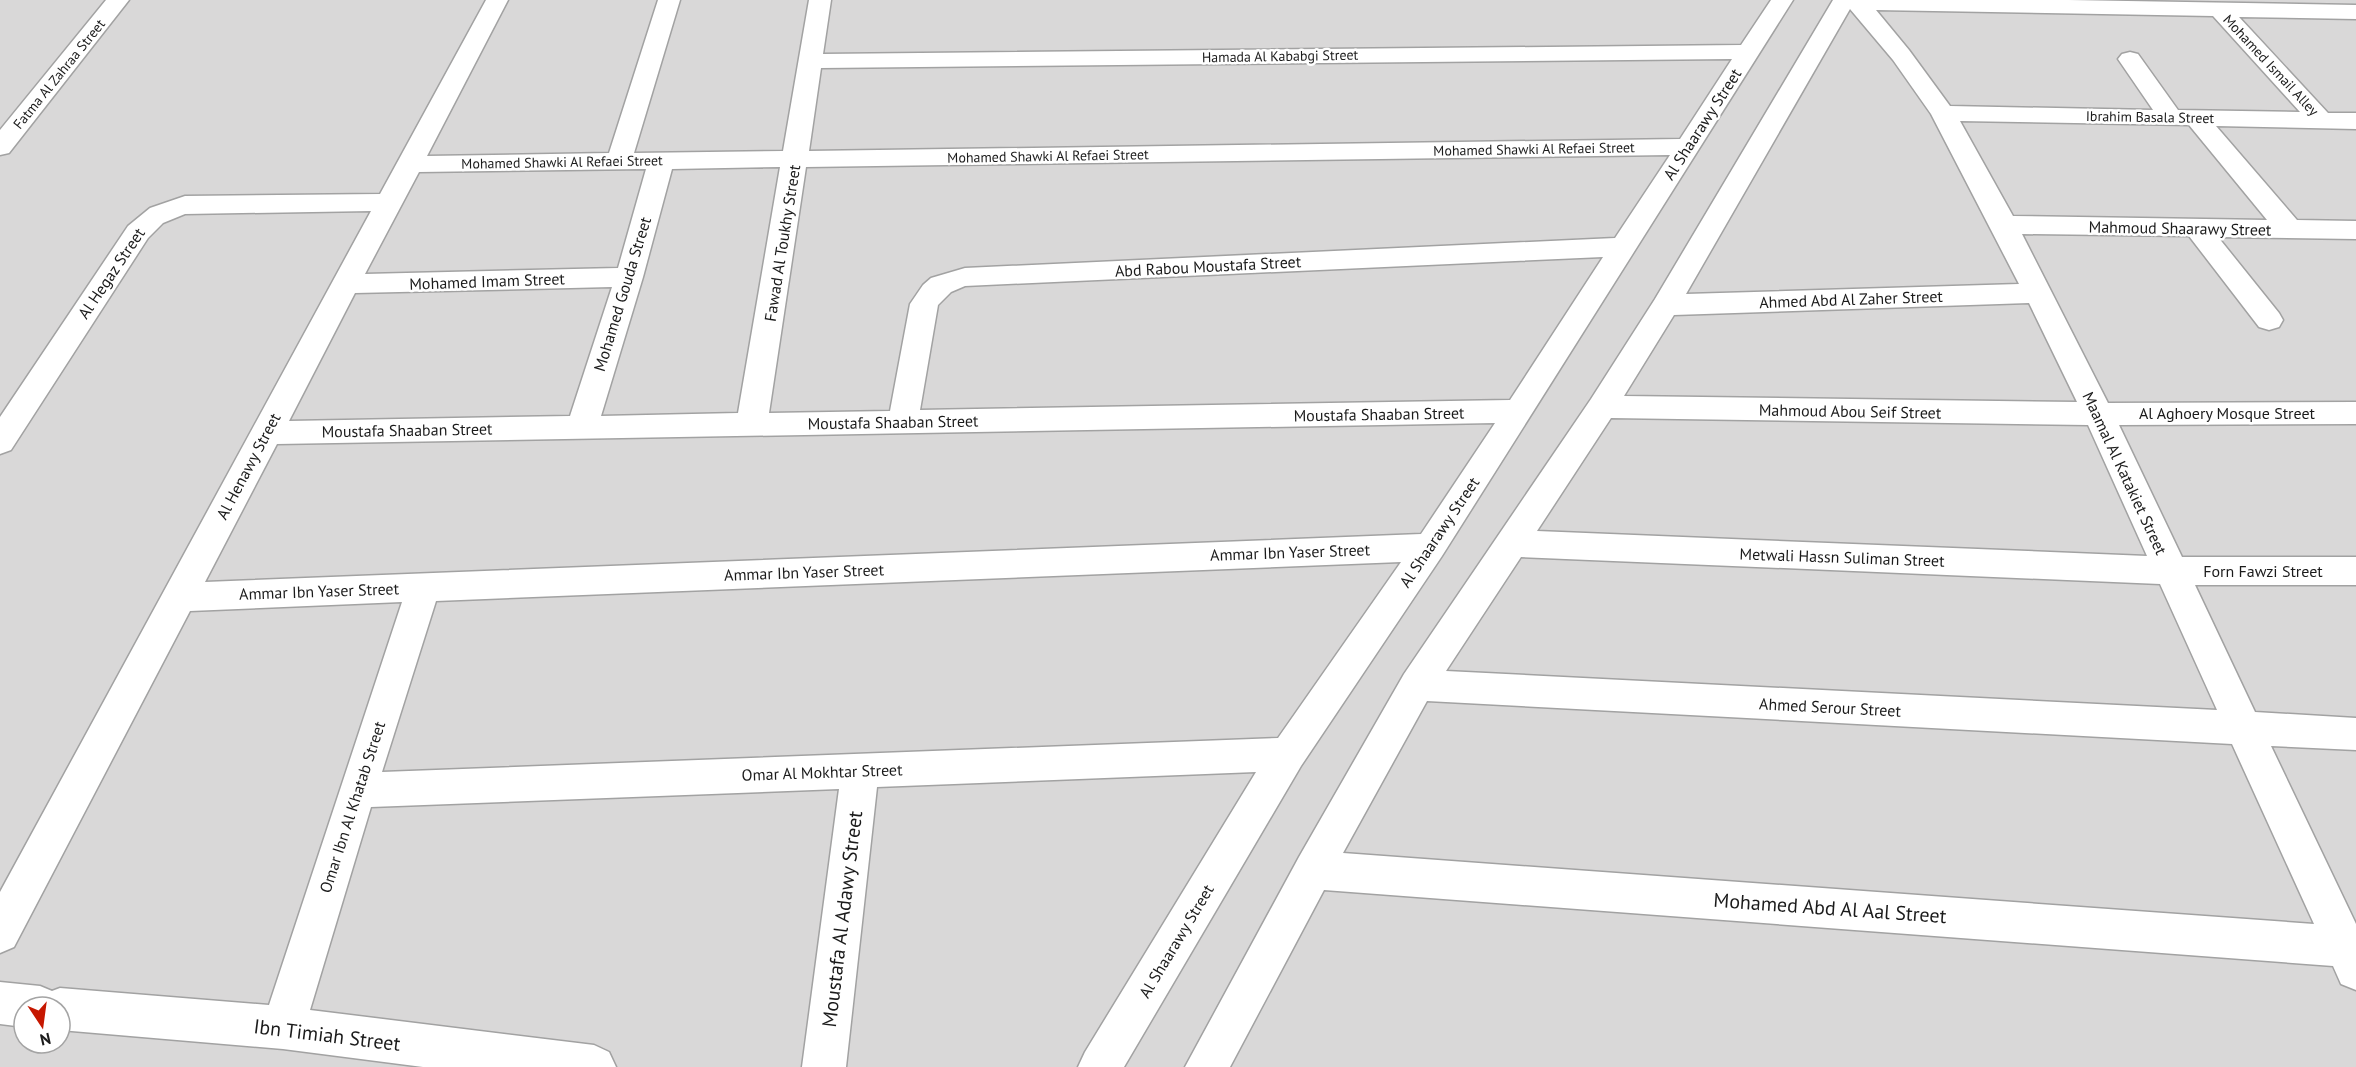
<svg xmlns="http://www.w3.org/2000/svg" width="2356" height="1067" font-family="'PT Sans',sans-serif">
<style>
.residential{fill:#d9d8d8;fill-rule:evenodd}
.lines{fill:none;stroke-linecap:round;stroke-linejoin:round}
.minor-casing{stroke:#a2a2a2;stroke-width:3}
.minor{fill:#fff;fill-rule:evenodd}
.labels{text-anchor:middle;stroke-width:5;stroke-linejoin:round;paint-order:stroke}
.far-street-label{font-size:14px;fill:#1b1b1b;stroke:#fff}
.street-label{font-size:16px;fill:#1b1b1b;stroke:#fff}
.near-street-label{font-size:20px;fill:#1b1b1b;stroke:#fff}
</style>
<rect width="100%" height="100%" fill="#edebe0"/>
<!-- residential -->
<path class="residential" d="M0,0h2356v1067h-2356zM24,1007h36v36h-36z"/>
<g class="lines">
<defs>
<path id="minor" d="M106,0h23l-120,153 -9,2v-25z
M486,0h22l-81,156 182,-3 49,-153h22l-46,153 149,-2 26,-151h22l-8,54 918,-9 30,-45h22l-351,556 -141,210 -177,301h-46l7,-15 171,-280 -379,15 -31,280h-44l37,-278 -468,18 -61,203 284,35 15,7 7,15h-193l-140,-18 -223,-19v-23h-36v20l-24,-3v-42l40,4 12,5 8,-3 209,17 133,-403 -212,9 -176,336 -14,6v-61l371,-681 -186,3 -22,9 -15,15 -137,212 -11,4v-37l128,-191 22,-18 35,-12 195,-2zM1732,59l-52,80 -871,12 12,-83zM1670,155l-55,83 -650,30 -34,10 -8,7 -13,19 -20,107 -121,2 37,-246zM780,167l-42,246 -137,3 42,-139 29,-108zM646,169l-28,99 -253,6 54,-102zM1603,257l-93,143 -590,10 18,-105 13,-13 14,-6zM612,287l-42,129 -281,5 66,-128zM1495,423l-74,111 -1216,48 72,-138zM1401,562l-123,176 -896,34 54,-171z
M1833,0h236l287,5v14l-117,-2 89,96h28v16l-140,-3 81,94 59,1v18l-138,-2 61,76 4,7 -4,7 -10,3 -10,-3 -70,-91 -167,-2 86,169 248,-1v22l-237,1 63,132h174v28h-161l60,127 101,6v32l-85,-4 85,178v66l-15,-6 -8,-18 -1009,-76 -94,177h-45l114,-210 105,-183 187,-275 64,-100zM1850,9l43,51 38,54 88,170 -333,10zM1876,10l337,6 87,96 -122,-2 -40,-56 -8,-2 -8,2 -4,5 35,51 -203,-4 -41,-56zM1960,121l229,4 78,95 -254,-4zM2029,303l48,99 -453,-6 50,-81zM1611,418l477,7 59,131 -610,-25zM1521,557l639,27 57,126 -771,-39zM1427,701l805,43 82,180 -971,-71z"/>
</defs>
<!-- minor casing -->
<use href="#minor" class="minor-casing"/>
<!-- minor -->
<use href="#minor" class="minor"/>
</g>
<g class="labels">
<!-- far-street labels -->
<g class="far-street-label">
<text transform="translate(1280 56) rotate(-1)" y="5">Hamada Al Kababgi Street</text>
<text transform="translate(2271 65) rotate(47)" y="5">Mohamed Ismail Alley</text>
<text transform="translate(59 74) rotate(-51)" y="5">Fatma Al Zahraa Street</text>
<text transform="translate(2150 117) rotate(1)" y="5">Ibrahim Basala Street</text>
<text transform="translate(1534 149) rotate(-1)" y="5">Mohamed Shawki Al Refaei Street</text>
<text transform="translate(1048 156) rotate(-1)" y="5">Mohamed Shawki Al Refaei Street</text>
<text transform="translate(562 162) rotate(-1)" y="5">Mohamed Shawki Al Refaei Street</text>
</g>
<!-- street labels -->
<g class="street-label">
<text transform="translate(1702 124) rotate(-57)" y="6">Al Shaarawy Street</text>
<text transform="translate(2180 228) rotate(1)" y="6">Mahmoud Shaarawy Street</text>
<text transform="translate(782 243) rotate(-81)" y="6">Fawad Al Toukhy Street</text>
<text transform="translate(1208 266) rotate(-3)" y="6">Abd Rabou Moustafa Street</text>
<text transform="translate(111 273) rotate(-56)" y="6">Al Hegaz Street</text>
<text transform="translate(487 281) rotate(-2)" y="6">Mohamed Imam Street</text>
<text transform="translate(622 294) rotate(-73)" y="6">Mohamed Gouda Street</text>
<text transform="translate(1851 299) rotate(-2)" y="6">Ahmed Abd Al Zaher Street</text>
<text transform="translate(1850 411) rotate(1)" y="6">Mahmoud Abou Seif Street</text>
<text x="2227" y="419">Al Aghoery Mosque Street</text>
<text transform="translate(1379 414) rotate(-1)" y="6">Moustafa Shaaban Street</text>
<text transform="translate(893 422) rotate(-1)" y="6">Moustafa Shaaban Street</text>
<text transform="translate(407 430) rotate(-1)" y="6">Moustafa Shaaban Street</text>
<text transform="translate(248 466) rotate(-62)" y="6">Al Henawy Street</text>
<text transform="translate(2125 473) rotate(65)" y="6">Maamal Al Katakiet Street</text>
<text transform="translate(1439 532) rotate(-56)" y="6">Al Shaarawy Street</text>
<text transform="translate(1290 552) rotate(-2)" y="6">Ammar Ibn Yaser Street</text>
<text transform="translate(1842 557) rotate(2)" y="6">Metwali Hassn Suliman Street</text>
<text x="2263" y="577">Forn Fawzi Street</text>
<text transform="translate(804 572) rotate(-2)" y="6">Ammar Ibn Yaser Street</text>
<text transform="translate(319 591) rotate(-2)" y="6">Ammar Ibn Yaser Street</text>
<text transform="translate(1830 707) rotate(3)" y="6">Ahmed Serour Street</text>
<text transform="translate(822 772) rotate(-2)" y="6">Omar Al Mokhtar Street</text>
<text transform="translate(352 807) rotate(-72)" y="6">Omar Ibn Al Khatab Street</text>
<text transform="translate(1176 941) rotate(-59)" y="6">Al Shaarawy Street</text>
</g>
<!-- near-street labels -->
<g class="near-street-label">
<text transform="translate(1830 908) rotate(4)" y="7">Mohamed Abd Al Aal Street</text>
<text transform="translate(842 919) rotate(-83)" y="7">Moustafa Al Adawy Street</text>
<text transform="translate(327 1035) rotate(7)" y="7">Ibn Timiah Street</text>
</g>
</g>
<!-- north arrow -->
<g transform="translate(42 1025) rotate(167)"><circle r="28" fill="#ffffff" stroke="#a4a4a4" stroke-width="1.5"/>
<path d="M0-4.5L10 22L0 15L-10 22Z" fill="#c61700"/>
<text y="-9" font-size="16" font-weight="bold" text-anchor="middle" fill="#1b1b1b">N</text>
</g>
</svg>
